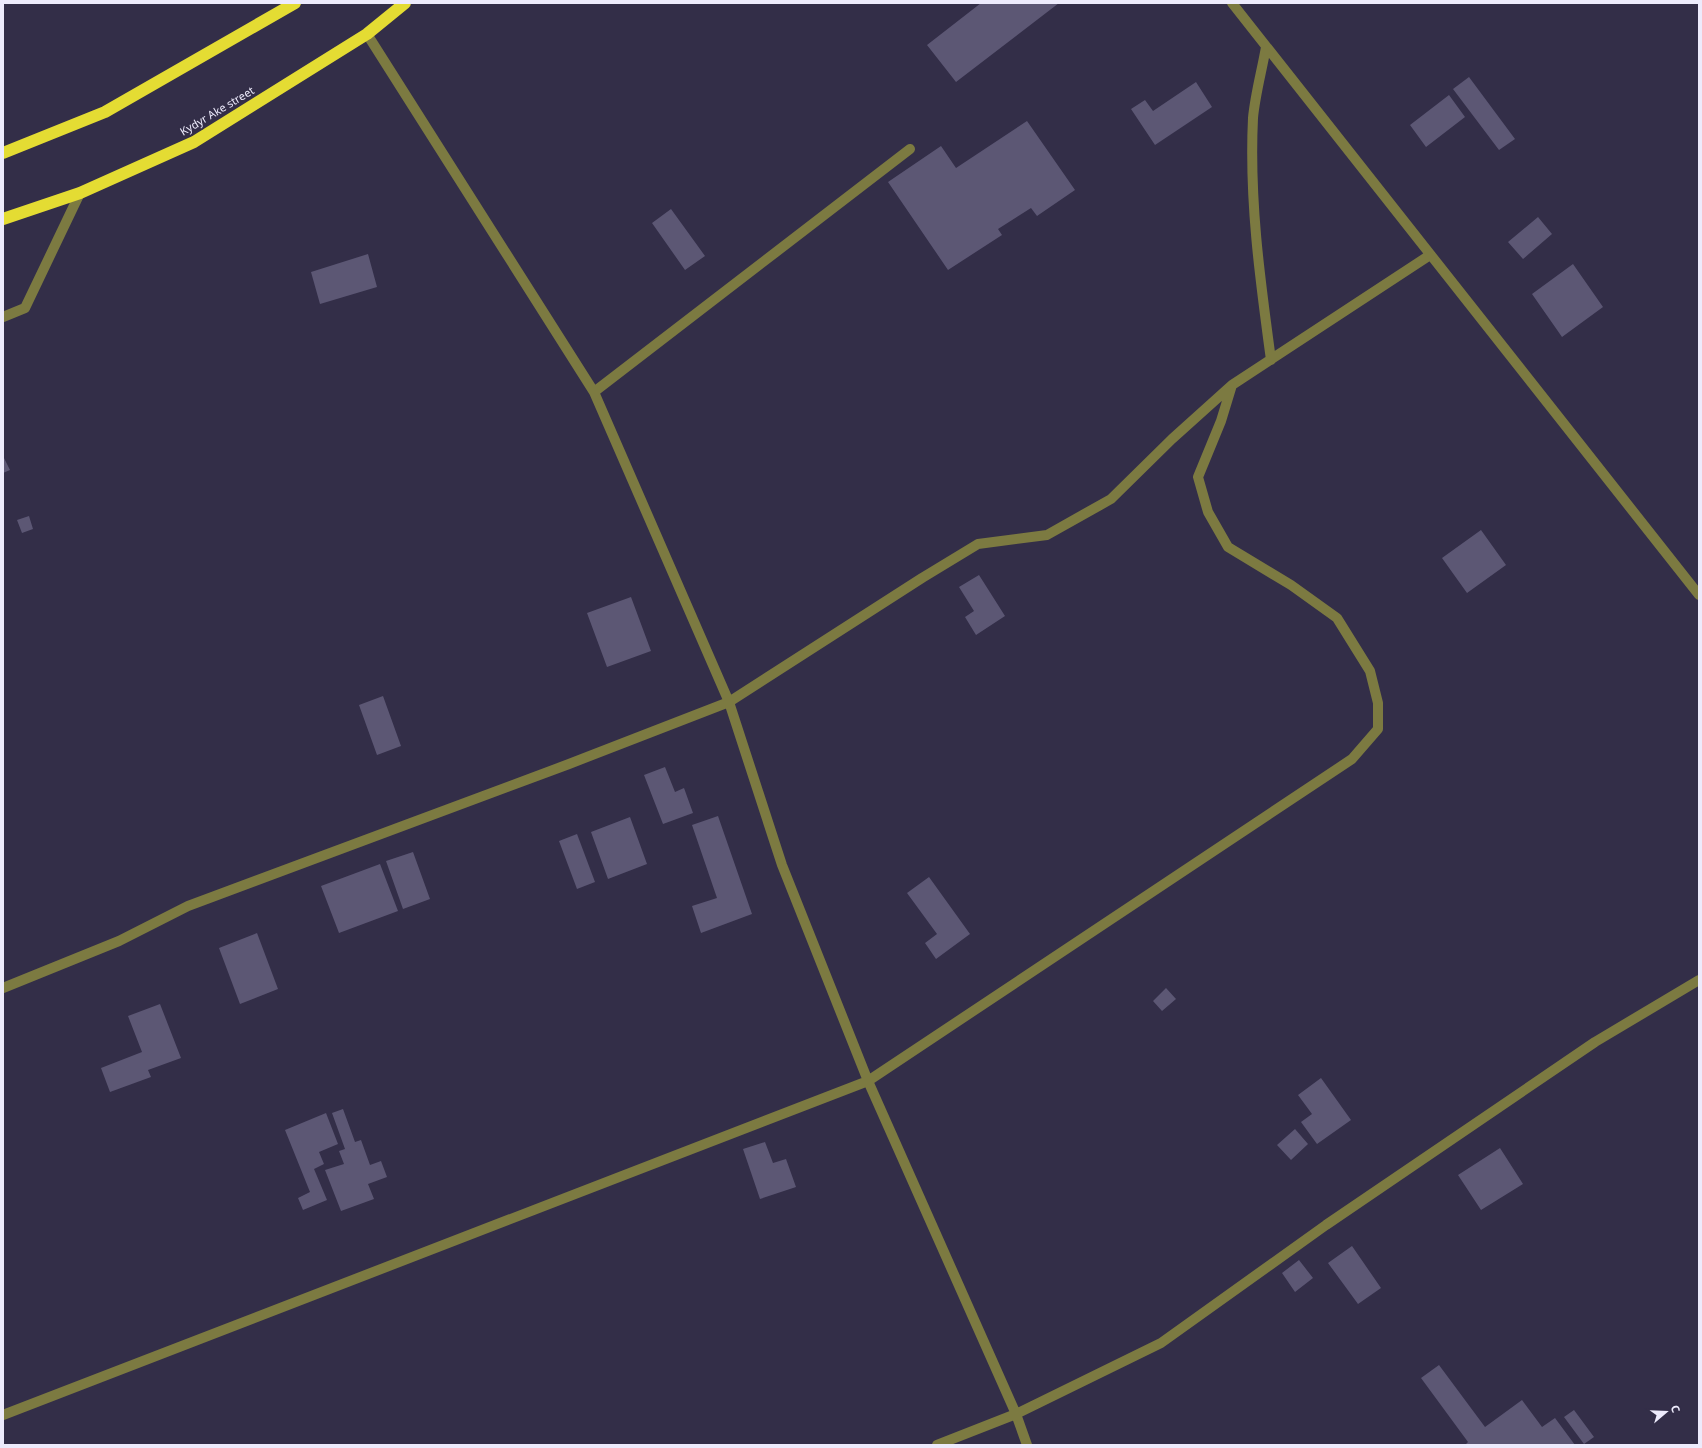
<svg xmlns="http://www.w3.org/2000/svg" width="1702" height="1448" font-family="'Noto Sans',sans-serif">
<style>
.building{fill:#5c5774}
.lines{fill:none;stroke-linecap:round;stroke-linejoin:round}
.minor{stroke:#7c7a41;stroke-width:10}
.highway{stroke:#e4dc33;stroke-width:12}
.labels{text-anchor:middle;stroke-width:3.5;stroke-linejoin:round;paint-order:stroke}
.street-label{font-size:11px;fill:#edebfc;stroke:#332e48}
</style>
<rect width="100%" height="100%" fill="#332e48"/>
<!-- building -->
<path class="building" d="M981,3h78l-103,79 -29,-37z
M1469,77l46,62 -16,11 -46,-61z
M1196,82l16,25 -57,38 -24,-36 14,-9 8,11z
M1449,95l16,22 -39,30 -16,-22z
M1027,121l48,69 -38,26 -6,-8 -33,21 4,6 -54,35 -60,-88 53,-36 15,22z
M671,209l34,47 -20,14 -33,-47z
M1538,217l14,17 -29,25 -15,-17z
M368,254l9,33 -57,17 -9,-32z
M1573,264l30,43 -41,30 -30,-43z
M3,456l7,14 -7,3z
M29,516l4,13 -11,4 -5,-13z
M1481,530l25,35 -39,28 -25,-35z
M979,575l26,41 -29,19 -11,-18 9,-6 -15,-24z
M631,597l20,54 -44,16 -20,-54z
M383,696l18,50 -24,9 -18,-50z
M665,767l10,25 9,-4 9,25 -30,11 -19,-49z
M718,816l34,98 -51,19 -9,-27 25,-8 -25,-73z
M630,817l17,47 -39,15 -17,-47z
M577,834l18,48 -18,7 -18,-48z
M413,852l17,47 -27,10 -17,-48z
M380,864l18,47 -59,22 -18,-47z
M929,877l41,57 -34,25 -11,-16 12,-9 -30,-41z
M257,933l21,56 -38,15 -21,-56z
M1166,988l10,11 -14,12 -9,-10z
M160,1004l21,54 -33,12 3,7 -41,15 -9,-24 41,-16 -14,-36z
M1321,1078l30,42 -34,24 -16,-22 11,-8 -14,-19z
M343,1109l12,33 6,-2 9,25 11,-4 6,16 -19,7 6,15 -33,12 -16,-41 19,-6 -5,-13 6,-2 -13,-36z
M326,1113l12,31 -19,8 5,12 -10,5 13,31 -24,10 -5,-12 12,-6 -25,-62z
M1295,1129l13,15 -17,16 -14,-15z
M765,1142l8,21 13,-4 10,28 -36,12 -17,-50z
M1500,1148l23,36 -42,26 -23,-35z
M1352,1246l29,42 -23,16 -30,-41z
M1299,1260l14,18 -18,14 -13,-19z
M1439,1365l46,62 37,-27 20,27 13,-9 20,27h-110l3,-3 -47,-64z
M1574,1410l20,27 -10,7 -20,-27z"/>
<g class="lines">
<!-- minor -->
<path class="minor" d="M1232,3l467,592
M367,34l227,358 135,310 53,163 86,216 148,333 11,31
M1266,47c-4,23 -11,48 -13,71 -4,81 7,161 18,242
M3,317l22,-9 55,-115
M594,392l316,-243
M3,988l116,-47 69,-35 381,-142 160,-62 193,-124 56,-34 69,-9 64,-36 61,-60 60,-54 198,-130
M3,1415l865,-334 484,-322 26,-30v-26l-8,-32 -33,-53 -46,-33 -63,-38 -20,-35 -10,-35 23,-56 11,-36
M937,1445l79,-31 145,-71 165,-118 269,-183 104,-62"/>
<!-- highway -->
<path class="highway" d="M3,153l102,-41 190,-109
M3,219l77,-26 114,-51 173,-108 38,-31"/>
</g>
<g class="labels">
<!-- street labels -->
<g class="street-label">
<text transform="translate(217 111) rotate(-31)" y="4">Kydyr Ake street</text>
</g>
</g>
<!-- border -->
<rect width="1702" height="1448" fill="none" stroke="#edebfc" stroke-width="8"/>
<!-- north arrow -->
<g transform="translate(1666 1412) rotate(71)" stroke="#332e48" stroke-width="3" paint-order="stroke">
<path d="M0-3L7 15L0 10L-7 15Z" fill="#edebfc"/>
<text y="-6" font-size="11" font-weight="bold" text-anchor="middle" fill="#edebfc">С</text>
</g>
</svg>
